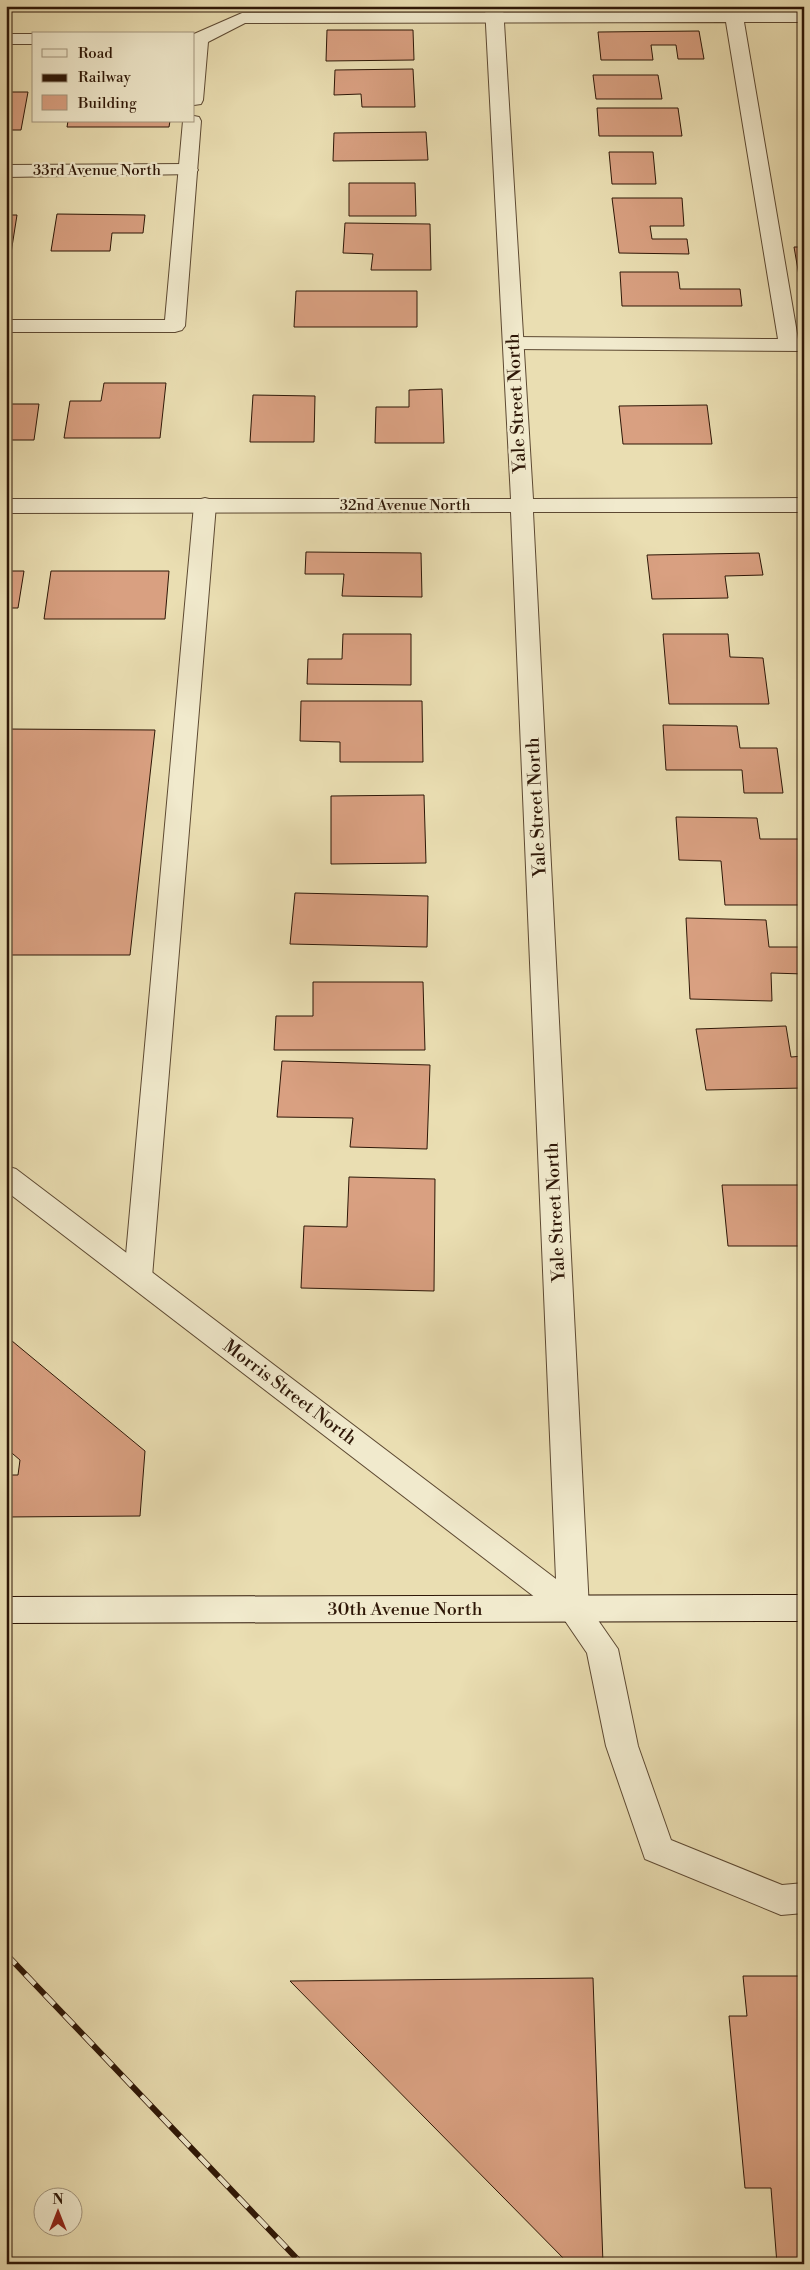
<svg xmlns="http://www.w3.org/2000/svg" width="810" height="2270" font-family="'Libre Bodoni',serif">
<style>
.building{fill:#d9a081;stroke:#2e1707}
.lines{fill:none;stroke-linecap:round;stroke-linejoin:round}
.lane-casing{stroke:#5d4932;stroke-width:2}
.street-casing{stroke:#5d4932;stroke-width:2}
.secondary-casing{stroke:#2e1707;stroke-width:2}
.lane{fill:#f1eacd;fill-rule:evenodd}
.street{fill:#f1eacd;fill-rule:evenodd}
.secondary{fill:#f1eacd;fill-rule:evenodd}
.rail-casing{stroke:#2e1707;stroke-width:6}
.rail{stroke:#f1eacd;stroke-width:4.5;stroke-dasharray:14;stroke-linecap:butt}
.labels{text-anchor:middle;stroke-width:4.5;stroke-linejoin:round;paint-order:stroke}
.far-street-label{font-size:15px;fill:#2e1707;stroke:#f1eacd}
.street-label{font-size:18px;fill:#2e1707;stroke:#f1eacd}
</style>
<rect width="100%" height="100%" fill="#eadeb2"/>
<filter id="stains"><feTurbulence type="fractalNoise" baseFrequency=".004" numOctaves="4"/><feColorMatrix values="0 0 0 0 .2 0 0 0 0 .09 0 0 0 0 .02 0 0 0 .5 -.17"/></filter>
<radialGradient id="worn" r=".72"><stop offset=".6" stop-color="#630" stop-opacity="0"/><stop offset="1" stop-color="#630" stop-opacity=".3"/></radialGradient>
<!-- building -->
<path class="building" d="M169,6h32l-1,4h-32z
M327,30h86l1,30 -88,1z
M699,31l5,28h-26l-2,-14h-25l2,15h-52l-3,-28z
M413,69l2,38h-53l-1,-13 -27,1 1,-25z
M593,75h65l4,24h-66z
M6,92h22l-7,38h-15z
M597,108h81l4,28h-83z
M68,121h102l-1,6h-102z
M426,132l2,28 -95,1 1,-28z
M609,152h44l3,32h-44z
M349,183h66l1,33h-67z
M612,198h70l2,28h-34l2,13h35l2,15 -70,-1z
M57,214l88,1 -2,18h-31l-2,18h-59z
M6,215h11l-6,38h-5z
M345,223l85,1 1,46h-60l2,-16 -30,-1z
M794,247h10v40h-3z
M620,272h58l2,17h60l2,17h-120z
M296,291h121v36h-123z
M104,383h62l-6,55h-96l6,-37h31z
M442,389l2,54h-69l1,-36h33v-17z
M253,395l62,1 -1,46h-64z
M6,404h33l-5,36h-28z
M707,405l5,39h-89l-4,-38z
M306,552l115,1 1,44 -80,-1 2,-22h-39z
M759,553l4,22 -38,1 3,22 -76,1 -5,-44z
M6,571h18l-6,37h-12z
M51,571h118l-4,48h-121z
M343,634h68v51l-104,-1 1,-25h34z
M663,634h65l2,23 33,1 6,46h-100z
M301,701h121l1,61h-83v-20l-40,-1z
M663,725l74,1 3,22h37l6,45h-39l-2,-23h-76z
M6,729l149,1 -25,225h-124z
M424,795l2,68 -95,1v-68z
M676,817l81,1 3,21h41l3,21v45h-79l-4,-44 -42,-1z
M295,893l133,3 -1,51 -137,-3z
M686,918l80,2 3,27h35v27l-33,-1 1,28 -82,-2z
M313,982h110l2,68h-151l2,-34h37z
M786,1026l5,31 13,-1v32l-98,2 -10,-61z
M282,1061l148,4 -3,84 -77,-2 3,-29 -76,-1z
M349,1177l86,2 -1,112 -133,-3 3,-62 43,1z
M722,1185h82v61h-76z
M6,1336l139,115 -5,65 -134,1v-42h12l2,-15 -14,-12z
M743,1976h58l3,27v261h-27l-6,-76h-26l-16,-172h18z
M593,1978l10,286h-34l-279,-283z"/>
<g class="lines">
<defs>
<path id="lane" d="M804,12v10h-60l54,317h6v12l-291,-2 -7,-2 -3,-4 3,-4 7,-2 265,2 -52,-317 -481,1 -37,19 -5,58 -2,4 -7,1v-71l48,-21z
M6,34h28v10h-28z
M194,116l5,1 2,4 -16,205 -3,4 -7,2h-169v-12h159l18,-199h11z
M205,498l8,2 3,5 -64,772 -4,7 -10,3 -10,-3 -4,-7 70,-772 3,-5z
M573,1596l11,4 34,49 20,97 33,94 111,45 22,-2v30l-23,2 -136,-56 -39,-113 -19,-93 -30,-44 5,-9z"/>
<path id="street" d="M485,6h18l30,493 271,-1v14h-271l56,1097 -5,9 -11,4 -11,-4 -556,-427v-25l10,3 540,410 -45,-1067 -505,1v-14h505z
M188,164l7,2 3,4 -3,4 -189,3v-12z"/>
<path id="secondary" d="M804,1595v26l-798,2v-26z"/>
</defs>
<!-- lane casing -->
<use href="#lane" class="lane-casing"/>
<!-- street casing -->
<use href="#street" class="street-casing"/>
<!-- secondary casing -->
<use href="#secondary" class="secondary-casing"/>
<!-- lane -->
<use href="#lane" class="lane"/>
<!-- street -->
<use href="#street" class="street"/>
<!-- secondary -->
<use href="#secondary" class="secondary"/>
<defs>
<path id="rail" d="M6,1954l296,310"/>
</defs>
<!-- rail casing -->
<use href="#rail" class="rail-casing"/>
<!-- rail -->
<use href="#rail" class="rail"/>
</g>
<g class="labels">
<!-- far-street labels -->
<g class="far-street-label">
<text x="97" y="175">33rd Avenue North</text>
<text x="405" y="510">32nd Avenue North</text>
</g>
<!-- street labels -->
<g class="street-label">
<text transform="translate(516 403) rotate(-93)" y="6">Yale Street North</text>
<text transform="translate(536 807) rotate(-93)" y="6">Yale Street North</text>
<text transform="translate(555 1212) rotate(-93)" y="6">Yale Street North</text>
<text transform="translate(290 1392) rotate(37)" y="6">Morris Street North</text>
<text x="405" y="1615">30th Avenue North</text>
</g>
</g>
<!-- margin -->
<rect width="810" height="2270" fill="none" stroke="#eadeb2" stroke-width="25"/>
<rect x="8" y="8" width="795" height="2255" fill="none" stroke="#2e1707" stroke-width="2.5"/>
<rect x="12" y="12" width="785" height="2245" fill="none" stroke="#2e1707"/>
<!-- legend -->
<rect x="32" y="32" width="162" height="90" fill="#f1eacd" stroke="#a3967e"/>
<rect x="42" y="49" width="25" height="8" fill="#f1eacd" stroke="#a3967e"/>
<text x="78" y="58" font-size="15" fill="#2e1707">Road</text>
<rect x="42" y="74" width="25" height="8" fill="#2e1707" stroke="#a3967e"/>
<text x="78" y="82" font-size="15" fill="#2e1707">Railway</text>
<rect x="42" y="95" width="25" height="15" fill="#d9a081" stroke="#a3967e"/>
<text x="78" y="108" font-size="15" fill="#2e1707">Building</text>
<!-- north arrow -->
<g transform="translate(58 2212)"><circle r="24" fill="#f1eacd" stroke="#a3967e"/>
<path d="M0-4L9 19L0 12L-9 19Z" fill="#8f2418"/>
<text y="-8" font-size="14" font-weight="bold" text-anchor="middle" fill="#2e1707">N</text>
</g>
<rect width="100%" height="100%" filter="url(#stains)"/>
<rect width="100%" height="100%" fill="url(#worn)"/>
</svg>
